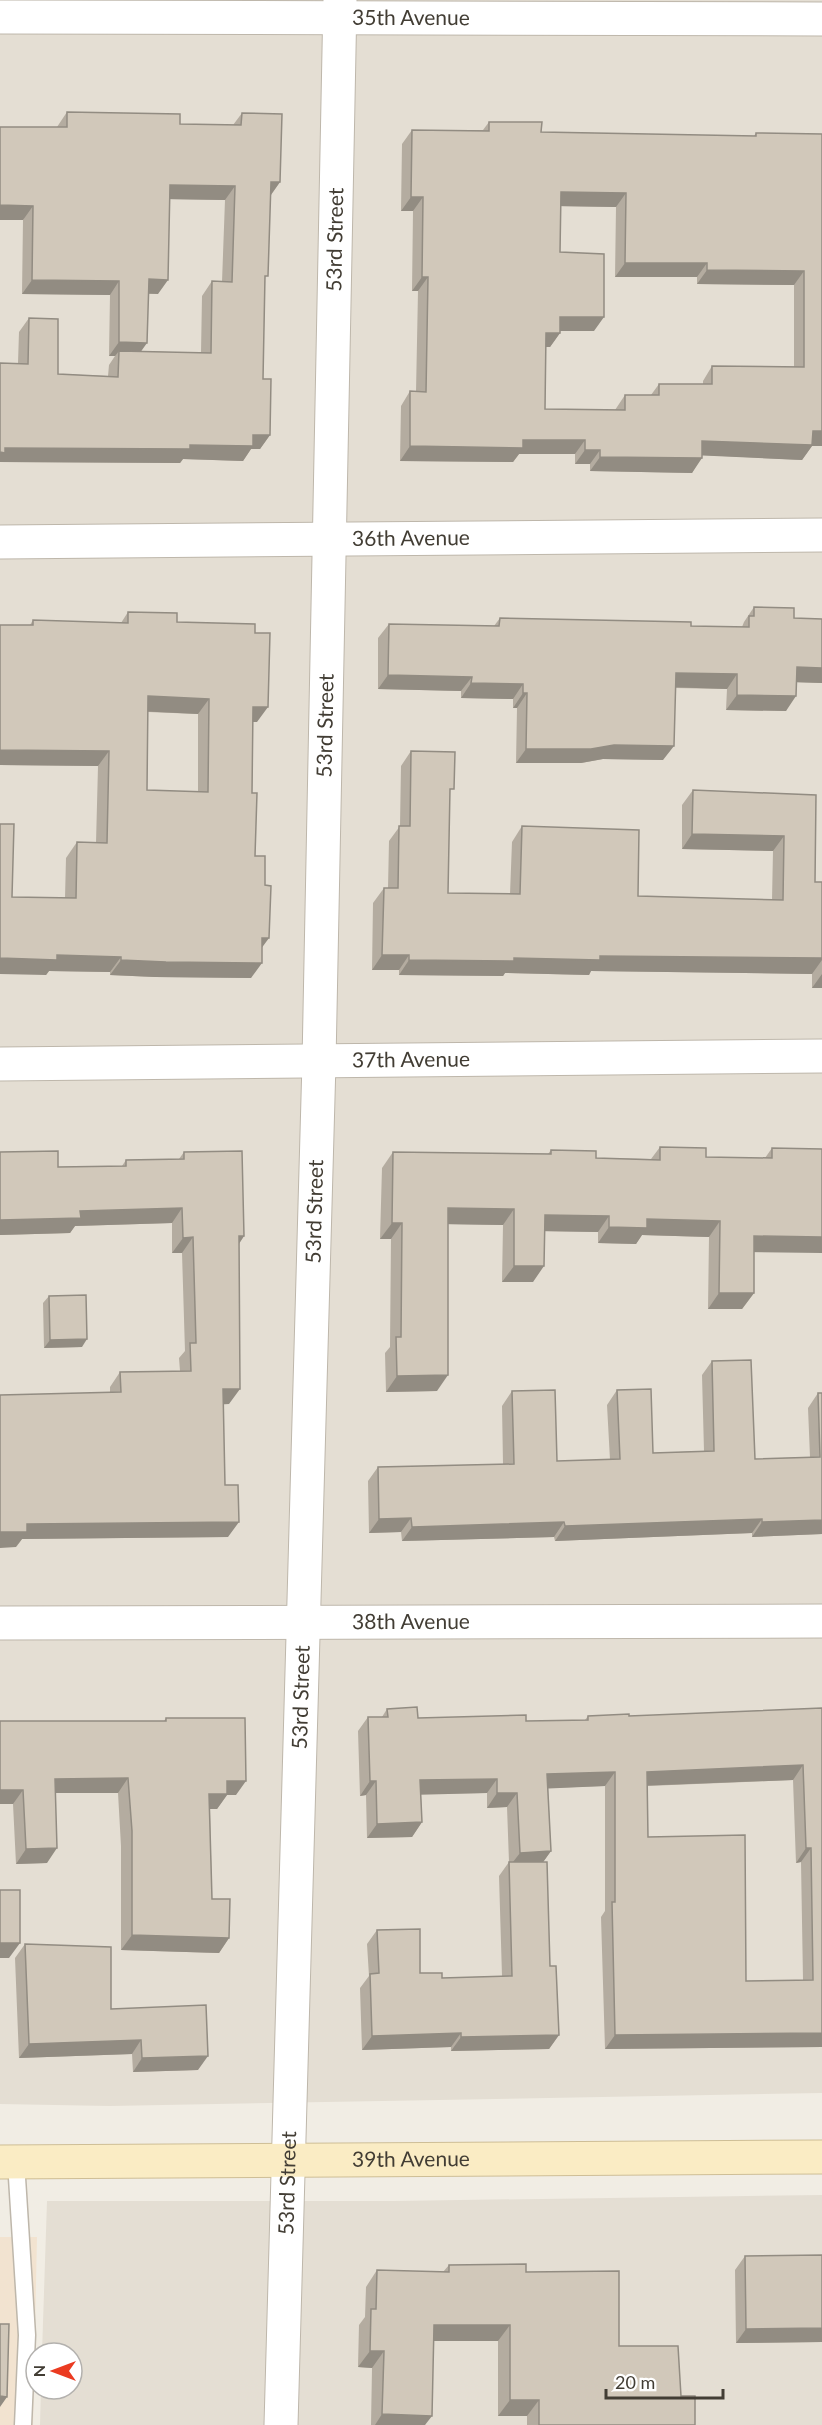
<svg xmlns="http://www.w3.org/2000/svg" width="822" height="2425" font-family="Lato,sans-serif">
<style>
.residential{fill:#e4ded3}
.commercial{fill:#f2e3d0}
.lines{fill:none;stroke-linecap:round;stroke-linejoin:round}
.lane-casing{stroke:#beb7ab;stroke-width:19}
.street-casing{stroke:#beb7ab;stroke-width:35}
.secondary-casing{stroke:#cebe96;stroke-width:35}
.lane{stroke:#fff;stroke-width:16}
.street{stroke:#fff;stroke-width:33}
.secondary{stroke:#faecc4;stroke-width:33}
.wall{fill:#b4aca0;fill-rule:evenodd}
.shaded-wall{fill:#928c82}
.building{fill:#d1c8ba;stroke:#928c82;stroke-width:1.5;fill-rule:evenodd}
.labels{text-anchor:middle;stroke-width:5;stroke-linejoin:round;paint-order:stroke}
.street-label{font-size:21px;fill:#423d34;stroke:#fff}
</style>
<rect width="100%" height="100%" fill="#f1ede4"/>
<!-- residential -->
<path class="residential" d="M0,0h822v2093l-712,13 -110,-2z
M822,2195v230h-782l1,-36h31v-36h-30l5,-152h347z"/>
<!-- commercial -->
<path class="commercial" d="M0,2237h37l-4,188h-33z"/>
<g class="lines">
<defs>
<path id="lane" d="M16,2162l11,173 -4,90"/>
<g id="street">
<path id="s1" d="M0,17l822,2"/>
<path id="s2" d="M0,542l822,-7"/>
<path id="s3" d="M0,1064l822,-8"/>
<path id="s4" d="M0,1623l822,-2"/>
<path id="s5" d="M281,2425l38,-1363 21,-1062"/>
</g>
<g id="secondary">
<path id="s6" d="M0,2162l822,-5"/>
</g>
</defs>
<!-- lane casing -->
<use href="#lane" class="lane-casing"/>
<!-- street casing -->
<use href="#street" class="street-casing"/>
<!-- secondary casing -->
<use href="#secondary" class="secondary-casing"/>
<!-- lane -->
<use href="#lane" class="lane"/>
<!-- street -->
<use href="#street" class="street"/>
<!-- secondary -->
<use href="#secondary" class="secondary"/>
</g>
<!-- wall -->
<path class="wall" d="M67,112l113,12 53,1 9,-12 38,69 -9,13 -6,85 -2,99 7,56 -10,14h-9l-8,12 -60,-2 -3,4 -180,-1v-99h18l1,-31 10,-14 29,56 50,2 1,-11 6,-9h-6l1,-61 -88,-1 1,-74 34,-93zM170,199l55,1 -3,82 -10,-1 -10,15 -1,57 -60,-2 7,-57h10z
M489,122l52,10 213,4 2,-3 66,1 -10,312 -10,14 -100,-5 -10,18 -102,-2v-7h-15v-10h-56l-6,8 -113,-1 1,-55 9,-15 6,1 2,-101h-6l1,-80h-12l1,-67 10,-14h71zM561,206l55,1 -1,70h82v7l97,1v82l-82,-1 -9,15v3h-44l-8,11h-26l-10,15 -70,-1 1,-62h4l10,-14v-2h34l-34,-79z
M754,607l40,11 28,1v64l-25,-1 -11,29 -60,-1 1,-21 -52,-1 -12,72 -60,-1 -22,4h-65l1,-55h-4v-9l-52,-1v-7l-83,-2v-51l11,-14 105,2 6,-8 191,8 51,1 2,-5z
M128,612l49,10 80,100h-4l-1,71 3,63 7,92 -11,30 -96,-1 -45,-2v-3l-61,-1 -3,4 -34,-78 53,1 1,-40 11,-16 19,1 2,-77 -98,-1v-140h30l3,-5 88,3zM148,712l50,2v78l-51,-2z
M411,751l38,44 -1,98 62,1 2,-52 10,-16 116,70 134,4 1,-49 -91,-2v-44l11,-15 123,5 -1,87h7v106h-10v-14l-221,-3 -2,4 -84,-2 -2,3 -104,-1v-5h-27l1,-67 11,-15h4l1,-47 11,-15 1,-60z
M660,1147l46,10 59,1 7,-10 50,1 -68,103v41l-12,16h-34l1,-72 -67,-2 -6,9 -38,-1v-11l-53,-1 -12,51h-31l1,-57 -55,-1 -11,167 -51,1 -1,-39 5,-6 1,-108h-11l2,-71 11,-16 155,2 3,-4 45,8 55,1z
M0,1152l58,15 64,-1 4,-6 53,-1 5,-7 60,84 -5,8 -10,160h-6l2,81 3,52 -206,2 -6,8 94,-155v-5l10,-15 60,-1 -1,-13 6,-7 -3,-98h-10v-30l-97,3 -5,7 -70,2z
M49,1296l33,51 -38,1 -1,-45z
M712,1361l43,98 55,-2 -2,-49 10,-15 4,141 -70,3v-4l-197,8 -1,-4 -152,4 -1,-9 -32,1 -1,-52 10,-14 125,-3 -1,-58 10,-15 45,70 53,-1 -3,-55 10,-15 36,63 51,-2 -2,-76z
M822,1708v339l-217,2 -4,-132 4,-6v-125l-57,2 3,63 -8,11 7,104 9,69 -10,14 -98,2v-4l-89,3 -2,-62 9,-12 -2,-32 10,-14 43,43 22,5 60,-2 -3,-100 10,-14 -2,-55 -20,1v-15l-66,1 1,28 -10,15 -45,1 -1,-43 -6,1 -2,-65 10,-14h14l5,-8 31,9 108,3 59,-1 3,-4h41zM793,1780l3,83 5,-1 2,118 -57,1 -98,-144 -1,-51z
M166,1718l70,77h-9l-10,14h-7l2,90 17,39 -10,15 -98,-3v-104l-3,-53h-62l-9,70 -31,1 -3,-60h-13v-83h164z
M25,1944l86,65 87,61 -65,2 -1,-18 -113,4 -4,-100z
M822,2255v87l-86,1 -1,-73 10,-14z
M449,2265l77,7 155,124 14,29h-168v-9h-29v-75h-64l-9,84h-54l1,-57 -14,-1 1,-42 6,-8 1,-30 11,-17 66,2z"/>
<!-- shaded-wall -->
<path class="shaded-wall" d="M271,182h9l-10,14z
M170,185l65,1 -10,14 -65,-1z
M561,192l65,1 -10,14 -65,-1z
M411,197h12l-10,14h-12z
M0,205l33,1 -10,14h-23z
M625,263h82l-10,14h-82z
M707,270l97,1 -10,14 -97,-1z
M422,277h6l-10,14h-6z
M149,279l19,1 -10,14 -19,-1z
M32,280l87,1 -9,14 -88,-1z
M560,317h44l-10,14h-44z
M546,333h14l-10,14h-14z
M119,342l28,1 -10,14 -18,-6 -4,5h-6z
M813,431h9v15h-10l-10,14 -110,-5 10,-14z
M253,435h17l-10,14h-9l-8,12 -60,-2 -3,4 -180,-1v-10l5,-4 185,-3z
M523,440h62l-10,14h-56l-6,8 -113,-1 10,-15z
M585,450h15l-10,14h-15z
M600,457l102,1 -10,15 -102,-2z
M797,667l25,1v15l-35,-1z
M676,673l61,1 -10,15 -61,-2z
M388,675l84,2 -11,14 -83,-2z
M471,683l52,1 -10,15 -52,-1z
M523,693h4l-10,15h-4z
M737,695l59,1 -10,15 -60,-1z
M148,696l61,3 -11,15 -61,-3z
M253,707h15l-11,15h-15z
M614,745l60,1 -11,14 -60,-1 -22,4h-65l10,-14z
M0,750l109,1 -11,15 -98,-1z
M692,834l92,2 -11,15 -91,-2z
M262,938h7l-11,15z
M57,955l64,2 -11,15 -61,-1 -3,4 -46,-1v-16z
M382,955h27l-10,15h-27z
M600,956l222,2v2l-10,14 -221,-3 -2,4 -84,-2 -2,3 -104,-1 10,-15z
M121,960l141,3 -11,15 -96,-1 -45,-2z
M822,974v14h-10z
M182,1208l-10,15 -97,3 -5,7 -70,2v-15l80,-9z
M448,1208l66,1 -11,16 -66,-1z
M545,1215l64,1 -11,16 -64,-1z
M647,1219l73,2 -11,16 -67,-2 -6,9 -38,-1 11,-16z
M392,1223h10l-11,16h-11z
M239,1236h5l-10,15z
M754,1236l68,1v16l-79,-1z
M193,1237l-11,16h-10l11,-15z
M514,1266h30l-11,16h-31z
M719,1293h35l-12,16h-34z
M87,1339l-5,8 -38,1 6,-8z
M448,1375l-11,16 -51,1 11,-16z
M223,1389h17l-11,15 -17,1z
M411,1518l-10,14 -32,1 10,-14z
M762,1519l-10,14 -197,8 10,-15z
M822,1520v14l-70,3 10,-15z
M239,1522l-11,15 -206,2 -6,8 -16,1v-16l27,-8z
M564,1522l-10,15 -152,4 10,-14z
M803,1765l-10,15 -156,6 10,-14z
M615,1772l-10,14 -68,3 10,-15z
M128,1778l-10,15h-73l10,-14z
M497,1779l-10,14 -77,2 10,-15z
M227,1781h19l-10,14h-9l-10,14h-18l10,-15z
M370,1781h6l-10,14 -6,1z
M0,1790h23l-10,14h-13z
M497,1793h20l-10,14 -20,1z
M422,1822l-10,15 -45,1 10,-14z
M57,1848l-10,15 -31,1 10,-15z
M806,1848h5l-10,14 -5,1z
M551,1851l-10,14 -32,2 11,-14z
M132,1935l97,3 -10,15 -98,-3z
M0,1943h20l-11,15h-9z
M461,2033l-10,14 -89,3 10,-14z
M822,2033v14l-217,2 10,-14z
M559,2035l-10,14 -98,2 10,-14z
M141,2040l-9,14 -113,4 10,-14z
M208,2056l-10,14 -65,2 9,-14z
M434,2325h76l-12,16h-75z
M822,2328v14l-86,1 10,-14z
M370,2351h14l-12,17 -14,-1z
M0,2396l7,1 -7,10z
M510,2400h29l-12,16h-29z
M382,2414l50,2 -7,9h-50z"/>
<!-- building -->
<path class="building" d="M67,112l113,2v10l61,1 1,-12 40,1 -2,68h-9l-3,94h-3l-2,103h8l-1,56h-17v11l-63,-1v4l-185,-1v5l-5,-1v-89l28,1 1,-46 29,1v55l60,3 1,-26 92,2 1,-72 20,1 3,-96 -65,-1 -2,95 -19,-1 -2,64 -28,-1v-61l-87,-1 1,-74 -33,-1v-78h67z
M489,122h53l-1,10 215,4v-3l66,1v297h-9l-1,14 -110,-4v17l-102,-1v-7h-15v-10h-62v8l-113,-2v-55l16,1 2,-115h-6l1,-80h-12l1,-67 77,1zM561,192l65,1 -1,70h82v7l97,1v96l-92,-1v18h-53v11h-34v15l-80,-1 1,-76h14v-16h44v-63l-44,-2z
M754,607l40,1v10l28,1v49l-25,-1 -1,29 -59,-1v-21l-61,-1 -2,73 -60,-1 -23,4h-65l1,-56h-4v-9l-52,-1 1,-6 -84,-2 1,-51 110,2 1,-8 191,4v4l58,1v-11h5z
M128,612l49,1v9l78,2v9h15l-2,74h-15l-1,86h5l-2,63h10v29l6,1 -2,52h-7v25l-96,-1 -45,-2v-3l-64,-2v5l-57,-2v-134h14l-2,73 64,1 1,-56 30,1 2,-92 -109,-1v-125h33v-5l95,3zM148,696l61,3 -1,93 -61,-2z
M411,751l44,1 -1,37h-4l-2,104 72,1 2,-68 117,4 -1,66 145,4 1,-64 -92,-2 1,-44 123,5 -1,87h7v76l-222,-2v4l-86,-2v3l-105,-1v-5h-27l2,-67h14l1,-62h11z
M660,1147l46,1v9l66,1v-10l50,1v88l-68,-1v57h-35l1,-72 -73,-2v9l-38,-1v-11l-64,-1 -1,51h-30v-57l-66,-1v167l-51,1 -1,-39h5l1,-114h-10l1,-71 158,2v-4l45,1v7l64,2z
M58,1151v16l68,-1v-6l58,-1v-7l58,-1 2,85h-5l1,153h-17l2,96h13l1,37 -212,2v8h-27v-137l121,-3 -1,-20 71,-1 -1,-28h6l-3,-106 -10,1 -1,-30 -102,3 1,7 -81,2v-68z
M86,1295l1,44 -37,1 -1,-44z
M751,1360l4,99 65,-2 -2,-64h4v127l-60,2v-3l-197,7 -1,-4 -152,5 -1,-9 -32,1 -1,-52 136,-3 -2,-73 43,-1 2,71 63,-2 -3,-69 34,-1 2,64 61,-2 -2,-90z
M417,1707l1,11 108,-3v6l62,-1v-4l41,-2v2l193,-8v325l-207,2 -3,-133h3v-130l-68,2 4,77 -31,2 -3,-60h-20v-14l-77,1 2,42 -45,2 -1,-43h-6l-2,-64h20l-1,-8zM803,1765l3,83h5l2,132 -67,1 -1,-146 -97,2 -1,-65z
M166,1718h79l1,63h-19v13h-18l3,105h18l-1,39 -97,-3v-104l-4,-53 -73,1 2,69 -31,1 -3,-59h-23v-69h166z
M509,1862h38l3,104h6l3,69 -98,2v-4l-89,3 -2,-62 9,-1 -2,-43 43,-1v44h22v5l70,-2z
M0,1890h20v53h-20z
M25,1944l86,3v62l95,-4 2,51 -66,2 -1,-18 -112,4z
M822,2255v73l-76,1 -1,-73z
M526,2264v8l93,-1v75h59l3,50h14v29h-156v-25h-29v-75h-76l-2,91 -50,-2 2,-63h-14l1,-42h5l1,-39 72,2v-7z
M0,2324h9l-2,73 -7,-1z"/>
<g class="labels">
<!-- street labels -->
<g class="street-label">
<text dy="7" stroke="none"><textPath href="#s1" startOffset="411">35th Avenue</textPath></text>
<text dy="7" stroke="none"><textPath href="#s5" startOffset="2186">53rd Street</textPath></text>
<text dy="7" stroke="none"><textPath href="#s2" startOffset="411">36th Avenue</textPath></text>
<text dy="7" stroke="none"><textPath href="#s5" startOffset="1700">53rd Street</textPath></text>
<text dy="7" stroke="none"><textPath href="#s3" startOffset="411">37th Avenue</textPath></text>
<text dy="7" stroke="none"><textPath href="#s5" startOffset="1214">53rd Street</textPath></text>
<text dy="7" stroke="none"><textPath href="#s4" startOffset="411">38th Avenue</textPath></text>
<text dy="7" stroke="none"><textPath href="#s5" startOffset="728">53rd Street</textPath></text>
<text dy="7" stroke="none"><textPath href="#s6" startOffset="411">39th Avenue</textPath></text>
<text dy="7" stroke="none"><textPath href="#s5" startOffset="242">53rd Street</textPath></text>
</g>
</g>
<!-- north arrow -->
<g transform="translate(54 2371) rotate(270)"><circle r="28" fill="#ffffff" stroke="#b3b1ae" stroke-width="1.5"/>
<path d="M0-4.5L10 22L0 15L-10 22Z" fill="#eb3b21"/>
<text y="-9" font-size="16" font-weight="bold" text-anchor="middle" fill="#423d34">N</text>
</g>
<!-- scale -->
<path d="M606 2389v9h117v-9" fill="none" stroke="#423d34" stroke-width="3"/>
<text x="615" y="2389" font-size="18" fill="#423d34" stroke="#ffffff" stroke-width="4.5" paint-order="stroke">20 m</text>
</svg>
